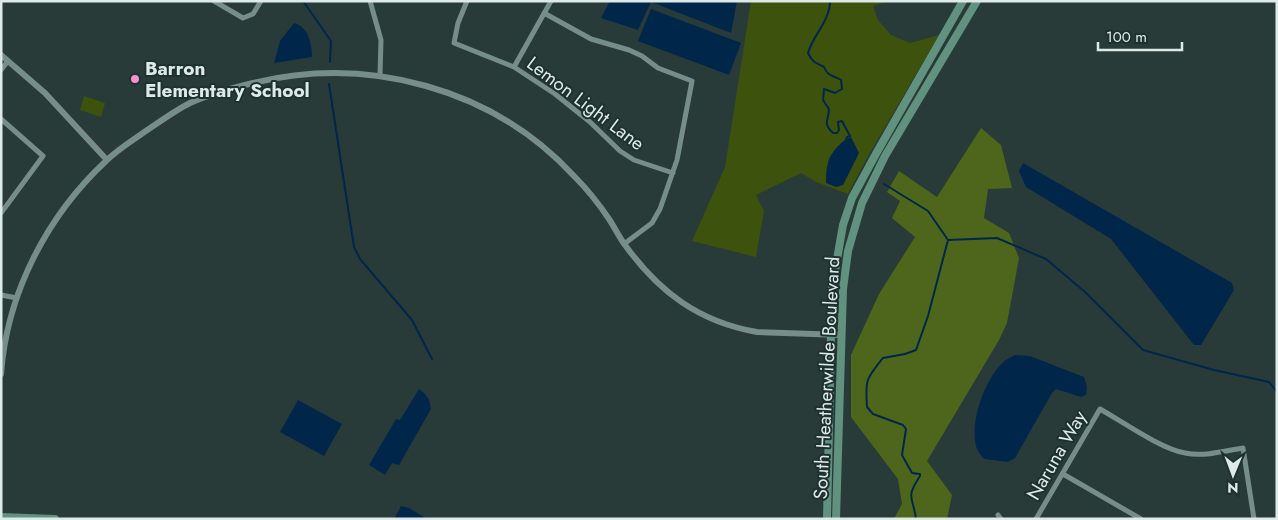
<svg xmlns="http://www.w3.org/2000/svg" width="1278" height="520" font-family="Jost,sans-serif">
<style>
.green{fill:#3d520c}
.forest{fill:#4e661b}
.water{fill:#00274a}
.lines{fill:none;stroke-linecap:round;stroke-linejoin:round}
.stream{stroke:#00274a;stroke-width:2}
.minor{stroke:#778d8a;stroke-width:5}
.tertiary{stroke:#778d8a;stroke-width:6}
.secondary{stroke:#61927f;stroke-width:8}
.poi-dot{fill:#f690cf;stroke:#1e312f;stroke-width:2}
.labels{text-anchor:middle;stroke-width:4;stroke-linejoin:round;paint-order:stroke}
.poi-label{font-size:19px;font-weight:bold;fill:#deeae8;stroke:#1e312f;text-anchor:start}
.street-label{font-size:19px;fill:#deeae8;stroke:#1e312f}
</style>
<rect width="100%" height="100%" fill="#283b39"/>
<!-- green -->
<path class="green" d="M751,1h138l-16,5 5,14 13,15 19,8 29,-8 -72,123 -19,36 -32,-12 -15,-9 -45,22 8,16 -8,46 -64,-16 33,-74z
M84,96l21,7 -4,14 -21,-7z"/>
<!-- forest -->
<path class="forest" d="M981,128l20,17 11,43 -24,1 -4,29 25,15 10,25 -12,65 -8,17 -72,121 25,34 -5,24h-53l8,-15 -4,-25 -47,-62v-62l28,-61 36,-57 -23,-19 8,-17 -13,-9 12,-21 38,26z"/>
<!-- water -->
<path class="water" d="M610,1h127l-6,32 -80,-31 -13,28 -37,-12z
M651,9l90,34 -12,32 -91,-34z
M294,23c15,4 18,21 18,34l-38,6 6,-22z
M851,137l8,16 -16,32 -7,2 -10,-4c0,-6 0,-14 2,-20 2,-10 14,-23 23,-26z
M1023,163l209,120 2,7 -33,55h-7l-83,-106 -85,-52 -7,-16z
M1015,355l15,1 54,21 3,10 -1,8 -5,2 -25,-8 -4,4 -37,65 -7,4 -24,-3c-3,-4 -7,-8 -8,-13 -6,-25 8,-64 26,-83 3,-3 9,-6 13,-8z
M419,389c8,5 11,11 12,20l-32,56 -7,-2 -7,12 -16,-10 27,-46 4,1z
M298,400l44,24 -18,32 -44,-24z
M401,506l8,2 18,11h-33z"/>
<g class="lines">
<!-- stream -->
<path class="stream" d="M303,1l28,40 -1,21
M830,1c0,20 -17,34 -22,52 4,9 8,10 16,14 4,10 9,8 17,13l1,9 -7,4 -11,-4 -1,11 6,9c0,11 -7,14 4,24h4l2,-3 -1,-8 4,-1 8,15 -3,1 -1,3
M329,84l25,163 6,12 52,61 20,39
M884,184l44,27 20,29
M948,240l49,-2 49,21 39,33 58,58 71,20 55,12 8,10
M916,519c-3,-23 -11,-20 4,-43v-2l-8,-1 -10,-18 4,-26 -3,-4 -30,-11 -6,-7c-2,-27 -1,-28 16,-49l22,-4 11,-4 12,-34 20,-76"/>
<!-- minor -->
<path class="minor" d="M214,1l29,17 10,-4 8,-13
M370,1l11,39 -1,35
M467,1l-9,22 -4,20 60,24 41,27 35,28 30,29 14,9 39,13
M544,13l47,26 38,11 13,6 16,12 34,13 -15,79 -17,49 -8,14 -28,21
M514,67l37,-66
M1,70l7,-9
M1,119l42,37 -42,57
M1,295l16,3
M1063,474l78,45
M998,515l3,4
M1036,519l64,-110c23,13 61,40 85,44 19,4 39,-2 58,-5l11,71"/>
<!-- tertiary -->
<path class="tertiary" d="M1,55l44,38 62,67
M1,374c6,-81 46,-158 105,-213 11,-11 24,-19 37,-28 15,-10 31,-22 47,-30 20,-9 42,-15 63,-20 115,-28 240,5 321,93 13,13 25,28 35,43 6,9 10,18 16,26 34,47 74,77 132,87l85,3"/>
<!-- secondary -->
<path class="secondary" d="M1,517l54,2
M827,519l5,-231 11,-63 9,-27 25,-46 86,-151
M836,519l7,-230 5,-38 14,-48 23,-47 92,-155"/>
</g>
<!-- markers -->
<circle class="poi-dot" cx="135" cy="79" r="5"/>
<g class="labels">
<!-- poi labels -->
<g class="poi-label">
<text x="145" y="75">Barron<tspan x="145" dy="22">Elementary School</tspan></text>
</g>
<!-- street labels -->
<g class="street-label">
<text transform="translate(586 103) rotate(37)" y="7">Lemon Light Lane</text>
<text transform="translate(826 378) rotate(-87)" y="7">South Heatherwilde Boulevard</text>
<text transform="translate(1056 455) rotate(-60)" y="7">Naruna Way</text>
</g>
</g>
<!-- border -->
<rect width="1278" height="520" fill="none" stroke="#deeae8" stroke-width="5"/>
<!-- north arrow -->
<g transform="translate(1233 475) rotate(181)" stroke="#1e312f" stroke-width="4" paint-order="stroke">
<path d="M0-4L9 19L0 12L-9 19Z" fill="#deeae8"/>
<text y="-8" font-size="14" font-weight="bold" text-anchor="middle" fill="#deeae8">N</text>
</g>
<!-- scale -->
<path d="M1098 42v8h84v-8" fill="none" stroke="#deeae8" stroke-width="2.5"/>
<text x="1106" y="42" font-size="15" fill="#deeae8" stroke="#1e312f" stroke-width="4" paint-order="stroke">100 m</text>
</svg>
